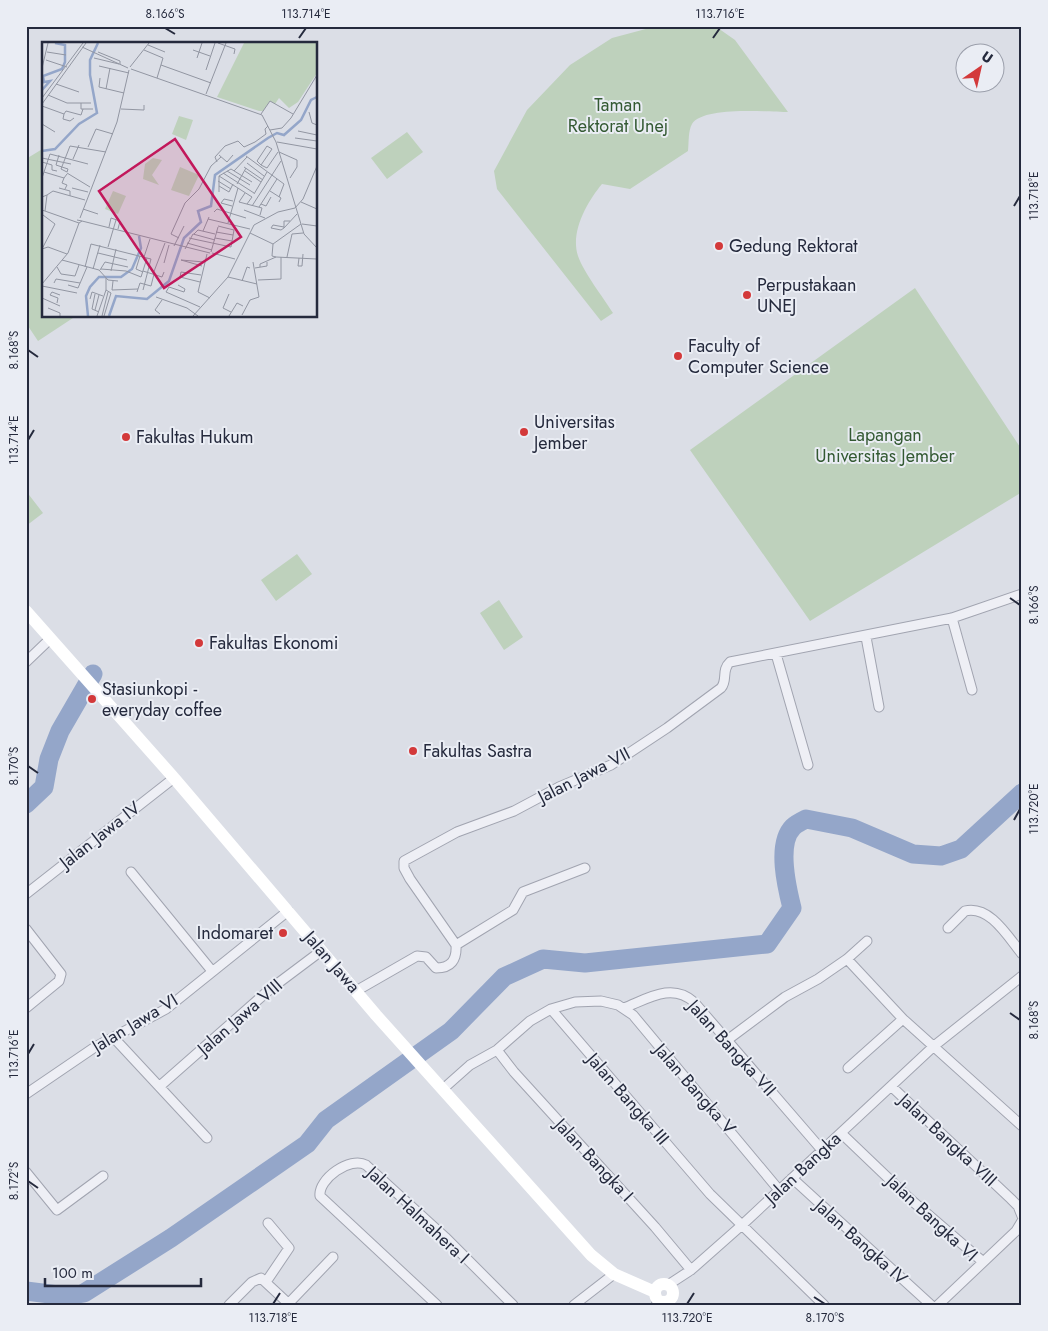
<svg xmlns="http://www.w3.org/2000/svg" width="1048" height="1331" font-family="Jost,sans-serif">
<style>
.green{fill:#bed1bc}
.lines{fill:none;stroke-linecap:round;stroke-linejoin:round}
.river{stroke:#94a6c9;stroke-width:19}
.street-casing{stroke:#a1a4b0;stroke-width:11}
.street{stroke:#eeeff5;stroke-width:9}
.secondary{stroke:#fff;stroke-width:12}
.ticks{fill:none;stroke:#252a3d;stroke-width:2}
.poi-dot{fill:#d3393a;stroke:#eaedf4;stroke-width:2}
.labels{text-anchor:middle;stroke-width:4;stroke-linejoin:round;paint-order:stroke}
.park-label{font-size:18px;fill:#335932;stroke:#eaedf4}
.poi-label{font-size:18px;fill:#252a3d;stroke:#eaedf4;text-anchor:start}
.street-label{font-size:18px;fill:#252a3d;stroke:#eaedf4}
.inset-river{fill:none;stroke:#94a6c9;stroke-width:2.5}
.inset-road{fill:none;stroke:#9296a2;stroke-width:1}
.view{fill:#c2185b;fill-opacity:0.15;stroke:#c2185b;stroke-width:2.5}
.inset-edge{fill:none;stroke:#252a3d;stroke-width:2.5}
.neatline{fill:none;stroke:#252a3d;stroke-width:2}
.ticks-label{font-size:12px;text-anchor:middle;fill:#252a3d}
</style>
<rect width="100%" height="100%" fill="#dbdee6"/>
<!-- green -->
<path class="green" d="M657,26h58l20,14 53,72c-19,0 -85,-6 -96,12 -4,7 -3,18 -4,27l-58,38 -28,-5c-15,18 -32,48 -24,72 6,17 25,41 35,57l-12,8 -104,-132 -3,-18 33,-61 43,-45 42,-27z
M407,132l16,20 -36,27 -16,-21z
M44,148v168h32l-38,25 -12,-18v-164z
M915,288l107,162v42l-212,129 -120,-171z
M26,491l17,22 -17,13z
M297,554l15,20 -36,27 -15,-21z
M499,600l24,37 -19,13 -24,-37z"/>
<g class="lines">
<!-- river -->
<path class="river" d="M26,804l18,-17 5,-28 11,-28 33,-57
M26,1291l40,5 18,-3 87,-55 136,-94 19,-24 125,-89 53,-54 39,-18 42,4 182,-19 25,-36c-5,-20 -16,-64 1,-81 3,-3 9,-6 13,-8l46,9 61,26 28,2 20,-7 61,-56"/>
<defs>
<path id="street" d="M952,618l20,72
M866,637l13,70
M776,654l32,111
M26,662l24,-23
M131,872l81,99
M26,894l148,-116
M948,928l17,-17c25,-6 43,26 57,43
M26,929l35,45 -2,7 -33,27
M456,945l57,-35 10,-18 62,-24
M847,959l56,60 119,107
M356,991l61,-35 9,1 10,11c15,0 21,-8 20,-23l-46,-66 -6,-11v-7l53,-29 57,-21 45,-24 52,-22 56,-37 54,-40c7,-8 0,-18 9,-26l222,-44 70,-24
M624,1008c23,-9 48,-26 70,-6l127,147
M551,1009l159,185 114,111
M114,1038l93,100
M726,1041l59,-44 33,-18 29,-20 20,-18
M497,1050l17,22 141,155 36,43
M848,1068l55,-49
M160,1086l109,-96 52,-39
M892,1087l119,112 7,7 4,10
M443,1089l27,-24 27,-15 33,-29 21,-12 24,-7 26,-1 17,4 15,10 146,175
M26,1094l69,-47 71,-38 122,-98
M841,1133l69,66 72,62
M26,1172l31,38 46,-34
M792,1178l139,127
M266,1282l23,-34 -21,-25
M668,1285l23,-15 51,-45 192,-179 88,-70
M289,1303l44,-46
M229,1305l23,-23 9,-4 29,27
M437,1305l-117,-109c-2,-17 30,-40 46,-31l79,72 68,68
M574,1305l40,-31
M656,1305l3,-5
M938,1305l78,-74 6,-10"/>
</defs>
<!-- street casing -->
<use href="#street" class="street-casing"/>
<!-- street -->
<use href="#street" class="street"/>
<!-- secondary -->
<path class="secondary" d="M26,611l148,167 202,237 215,240 23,19 41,18
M655 1293a9 9 0 1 1 18 0a9 9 0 1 1-18 0Z"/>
</g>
<!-- ticks -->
<path class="ticks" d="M165,28l10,6M299,38l7,-10M713,38l7,-10M1014,206l6,-10M28,350l10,7M28,440l6,-10M1010,598l10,7M28,766l10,7M1014,820l6,-11M1010,1013l10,7M28,1054l6,-10M28,1181l10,7M814,1297l11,7M273,1304l7,-11M687,1304l7,-11"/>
<!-- markers -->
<g class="poi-dot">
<circle cx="719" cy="246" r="5"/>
<circle cx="747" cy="295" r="5"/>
<circle cx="678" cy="356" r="5"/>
<circle cx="524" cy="432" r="5"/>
<circle cx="126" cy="437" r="5"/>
<circle cx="199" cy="643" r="5"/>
<circle cx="92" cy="699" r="5"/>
<circle cx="413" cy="751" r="5"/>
<circle cx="283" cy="933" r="5"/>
</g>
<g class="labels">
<!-- park labels -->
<g class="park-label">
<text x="618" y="111">Taman<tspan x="618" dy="21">Rektorat Unej</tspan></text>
<text x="885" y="441">Lapangan<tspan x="885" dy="21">Universitas Jember</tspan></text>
</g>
<!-- poi labels -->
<g class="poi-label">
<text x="729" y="252">Gedung Rektorat</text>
<text x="757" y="291">Perpustakaan<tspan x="757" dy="21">UNEJ</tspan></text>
<text x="688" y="352">Faculty of<tspan x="688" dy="21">Computer Science</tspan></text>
<text x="534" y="428">Universitas<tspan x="534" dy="21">Jember</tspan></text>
<text x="136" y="443">Fakultas Hukum</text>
<text x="209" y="649">Fakultas Ekonomi</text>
<text x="102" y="695">Stasiunkopi -<tspan x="102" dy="21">everyday coffee</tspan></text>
<text x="423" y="757">Fakultas Sastra</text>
<text x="273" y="939" text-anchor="end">Indomaret</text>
</g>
<!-- street labels -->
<g class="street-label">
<text transform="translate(584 775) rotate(-27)" y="6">Jalan Jawa VII</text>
<text transform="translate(100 835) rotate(-38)" y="6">Jalan Jawa IV</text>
<text transform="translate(332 962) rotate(49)" y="6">Jalan Jawa</text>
<text transform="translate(240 1017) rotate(-41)" y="6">Jalan Jawa VIII</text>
<text transform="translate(135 1023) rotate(-31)" y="6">Jalan Jawa VI</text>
<text transform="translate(732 1048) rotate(48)" y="6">Jalan Bangka VII</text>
<text transform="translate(695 1089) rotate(49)" y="6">Jalan Bangka V</text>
<text transform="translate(628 1099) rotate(49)" y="6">Jalan Bangka III</text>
<text transform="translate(948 1140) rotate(43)" y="6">Jalan Bangka VIII</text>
<text transform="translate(594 1160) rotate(47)" y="6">Jalan Bangka I</text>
<text transform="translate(803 1168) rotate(-43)" y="6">Jalan Bangka</text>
<text transform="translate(418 1215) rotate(43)" y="6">Jalan Halmahera I</text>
<text transform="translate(932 1218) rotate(43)" y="6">Jalan Bangka VI</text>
<text transform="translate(861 1242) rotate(42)" y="6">Jalan Bangka IV</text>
</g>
</g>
<!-- overview -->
<g transform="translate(42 42)">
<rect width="275" height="275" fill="#dbdee6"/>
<path d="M202,1h73v30l-19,29 -9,6 -10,-10 -4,6 -5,-3 -7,10h-4l-42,-14zM137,74l14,4 -7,20 -14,-6zM111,116l9,2 -10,15 7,10 -16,-6 2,-15zM138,125l19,8 -10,21 -18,-6zM71,149l13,5 -8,18 -13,-5z" fill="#bed1bc"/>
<path class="inset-river" d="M0,48l8,-9 -6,1 -1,-6 19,-7 3,-7v-17l-10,-2M0,109l13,-2 24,-25 18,-11 -7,-38v-15l8,-17M46,274l-2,-20 4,-9 9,-10h22l11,-8 9,-21 -2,-12M67,274l7,-20 31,3 22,-18 15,-43 17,-16 -3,-11 13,-5 4,-31 53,-37 9,-5 7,2 17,-15 10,-20 6,-3"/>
<path class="inset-road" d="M176,1l17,6 -1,5M106,3l17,7M40,5l46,21M102,8l19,8 -6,20M151,8l17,6M5,10l19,3M56,10l22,9v3M52,16l25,6M155,16l5,-15M4,18l21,7M119,23l50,18M57,24l30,7M88,25l19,-24M0,26l6,-25M89,27l131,46 14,27 28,92 13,14M164,28l9,-27M58,36l-1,9 25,6M14,42l23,8M64,47l4,-21M164,52l20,-51M6,53l19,8h24M0,56l41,-55M39,61v6h12M0,62l44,-61M0,64l22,8 -1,5 7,2 4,-3M79,67l23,1v-5M267,70l3,11 5,2M22,72l2,-3 15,4 2,-6M219,72l9,-13 23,13M0,82l13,8M228,88l12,-2 9,-10 26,-43M256,89l19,4M253,96l22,3M235,100l40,7M225,104l5,3 -11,16 -4,-4zM46,105l8,-18 17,5M237,110l18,8v7l-7,11M17,113l-3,10 12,4M177,113l8,7 6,-7M204,114l38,28 -5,13M0,116l29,6M31,117l6,-14M0,120l10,3v5l5,1M175,120l-2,-5 10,-11 13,-5 6,6 11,-5 11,-8 -1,-5 3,-3M205,121l17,13M219,123l6,3 11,-16M202,125l19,13M26,127l-1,3 -6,-3 9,-23 36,6M185,129l23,14M192,129l13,-14M203,129l16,11M2,130l20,6 3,-4M25,131l23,14M181,131l31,20M177,134l33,21 -5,7M0,136l8,-24 38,10M22,136l-2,5 5,2 -2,4M176,139l13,8M195,142l9,-16M177,144l10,6 4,-8M17,146l11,3v5M30,146l16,4M228,149l11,7 -2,4M177,150v-16l12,-7 21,13M203,151l-6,9 23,6 -2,7M212,152l13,-22M5,153l6,-4 32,9M0,155l5,-2 -2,16M259,160l16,7M219,162l5,2 5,-9M190,164l-11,-3 3,-4 9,2M210,164l29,-45M217,165l18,-28M253,166l8,-9 14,-33M41,167l15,5M0,168l37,13 3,-2 -5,-1M202,168l21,8M172,170l3,-3 29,9M38,176l37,-96 12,-52M166,177l42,10M40,179l128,32M186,181l10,-35M260,182l15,2M67,185l2,-9 9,3 -2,8M242,185l-11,-2 -2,3 10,2 3,-2v-7h6M242,186l13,-14M161,189l6,-14M174,190l17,3M208,191l23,11M152,192l4,-4 17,4M137,196l-8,-4 14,-31 14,-14 12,-23 10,-9M147,196l42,9 3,-17 -16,-4M173,196l17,3M145,201l25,7M231,202l28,-20M231,202l-1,12 4,1M132,204l10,-20M66,205l8,-27M0,207l13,-25 -12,-9M0,207l6,-2 19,7M143,207l8,-15 22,6M169,210l7,-25M56,211l29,7M170,211l23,6M165,212l-9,38 12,6M98,214l-4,13 7,3M102,215l6,-18M234,215l41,2M245,215l5,-23 11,-1M257,216l-1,8h4l1,-12M20,218l37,10M122,221l5,-18M160,224l-21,-6 23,2M15,225l4,7 14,2 4,-11M43,225l6,-23 60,15 -8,31M218,225v-3l16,-7M213,226l12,-2v-4M51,227l7,-24M59,227l25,2 15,6 6,-19M57,228l9,10 10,1M58,228l5,-8 23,5M69,229l5,-22M101,229l19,6 2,-5M111,232l12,-31M186,235l29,7M216,238l23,-1v-22M71,239l-1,9 26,-1M200,239l5,-14 3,1M158,240l-20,-5 1,-5 20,3M12,241l2,-4 24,4M0,242l26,-31 11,-30M26,243l10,3 9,-21M136,243l7,4 -1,3 -15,-5 -3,5 34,15M0,244l35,7M95,250l3,-9 11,3 3,-12M53,252l-3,15 7,3M187,252l-6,14 8,4M114,255l31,11 11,8M0,256l18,8M48,257l2,-7 11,4M15,261l1,-5 -8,-3 2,-3 8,3M6,266l12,5v3M53,268l4,-15M118,272l-5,-4 7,-10M200,273l8,-15 9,-3 -6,-35M55,274l9,-26v-12M60,274l6,-24M62,274l7,-23 -5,-3M151,274l35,-39 26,-52 24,-13 17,-4M187,274l8,-13 6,3"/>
<path class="view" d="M133,97l66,98 -77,51 -65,-97z"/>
<rect width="275" height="275" class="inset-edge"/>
</g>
<!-- border -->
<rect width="1048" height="1331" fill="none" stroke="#eaedf4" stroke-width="55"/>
<!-- north arrow -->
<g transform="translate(980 68) rotate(34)"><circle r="24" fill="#eaedf4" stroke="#9b9fab"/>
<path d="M0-4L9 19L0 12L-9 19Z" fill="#d3393a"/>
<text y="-8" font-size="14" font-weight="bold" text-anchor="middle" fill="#252a3d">U</text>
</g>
<!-- scale -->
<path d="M45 1278v8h156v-8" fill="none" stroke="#252a3d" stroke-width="2.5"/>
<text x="52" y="1278" font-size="15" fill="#252a3d" stroke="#eaedf4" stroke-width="4" paint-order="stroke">100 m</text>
<rect x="28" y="28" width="992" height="1276" class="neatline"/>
<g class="ticks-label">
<text x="165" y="18">8.166°S</text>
<text x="306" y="18">113.714°E</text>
<text x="720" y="18">113.716°E</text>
<text transform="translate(1034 196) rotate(-90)" y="4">113.718°E</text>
<text transform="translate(14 350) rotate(-90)" y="4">8.168°S</text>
<text transform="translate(14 440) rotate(-90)" y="4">113.714°E</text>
<text transform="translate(1034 605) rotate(-90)" y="4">8.166°S</text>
<text transform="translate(14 766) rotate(-90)" y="4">8.170°S</text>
<text transform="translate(1034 809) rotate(-90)" y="4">113.720°E</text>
<text transform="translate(1034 1020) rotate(-90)" y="4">8.168°S</text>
<text transform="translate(14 1054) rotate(-90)" y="4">113.716°E</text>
<text transform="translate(14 1181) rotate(-90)" y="4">8.172°S</text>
<text x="273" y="1322">113.718°E</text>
<text x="687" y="1322">113.720°E</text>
<text x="825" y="1322">8.170°S</text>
</g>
</svg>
